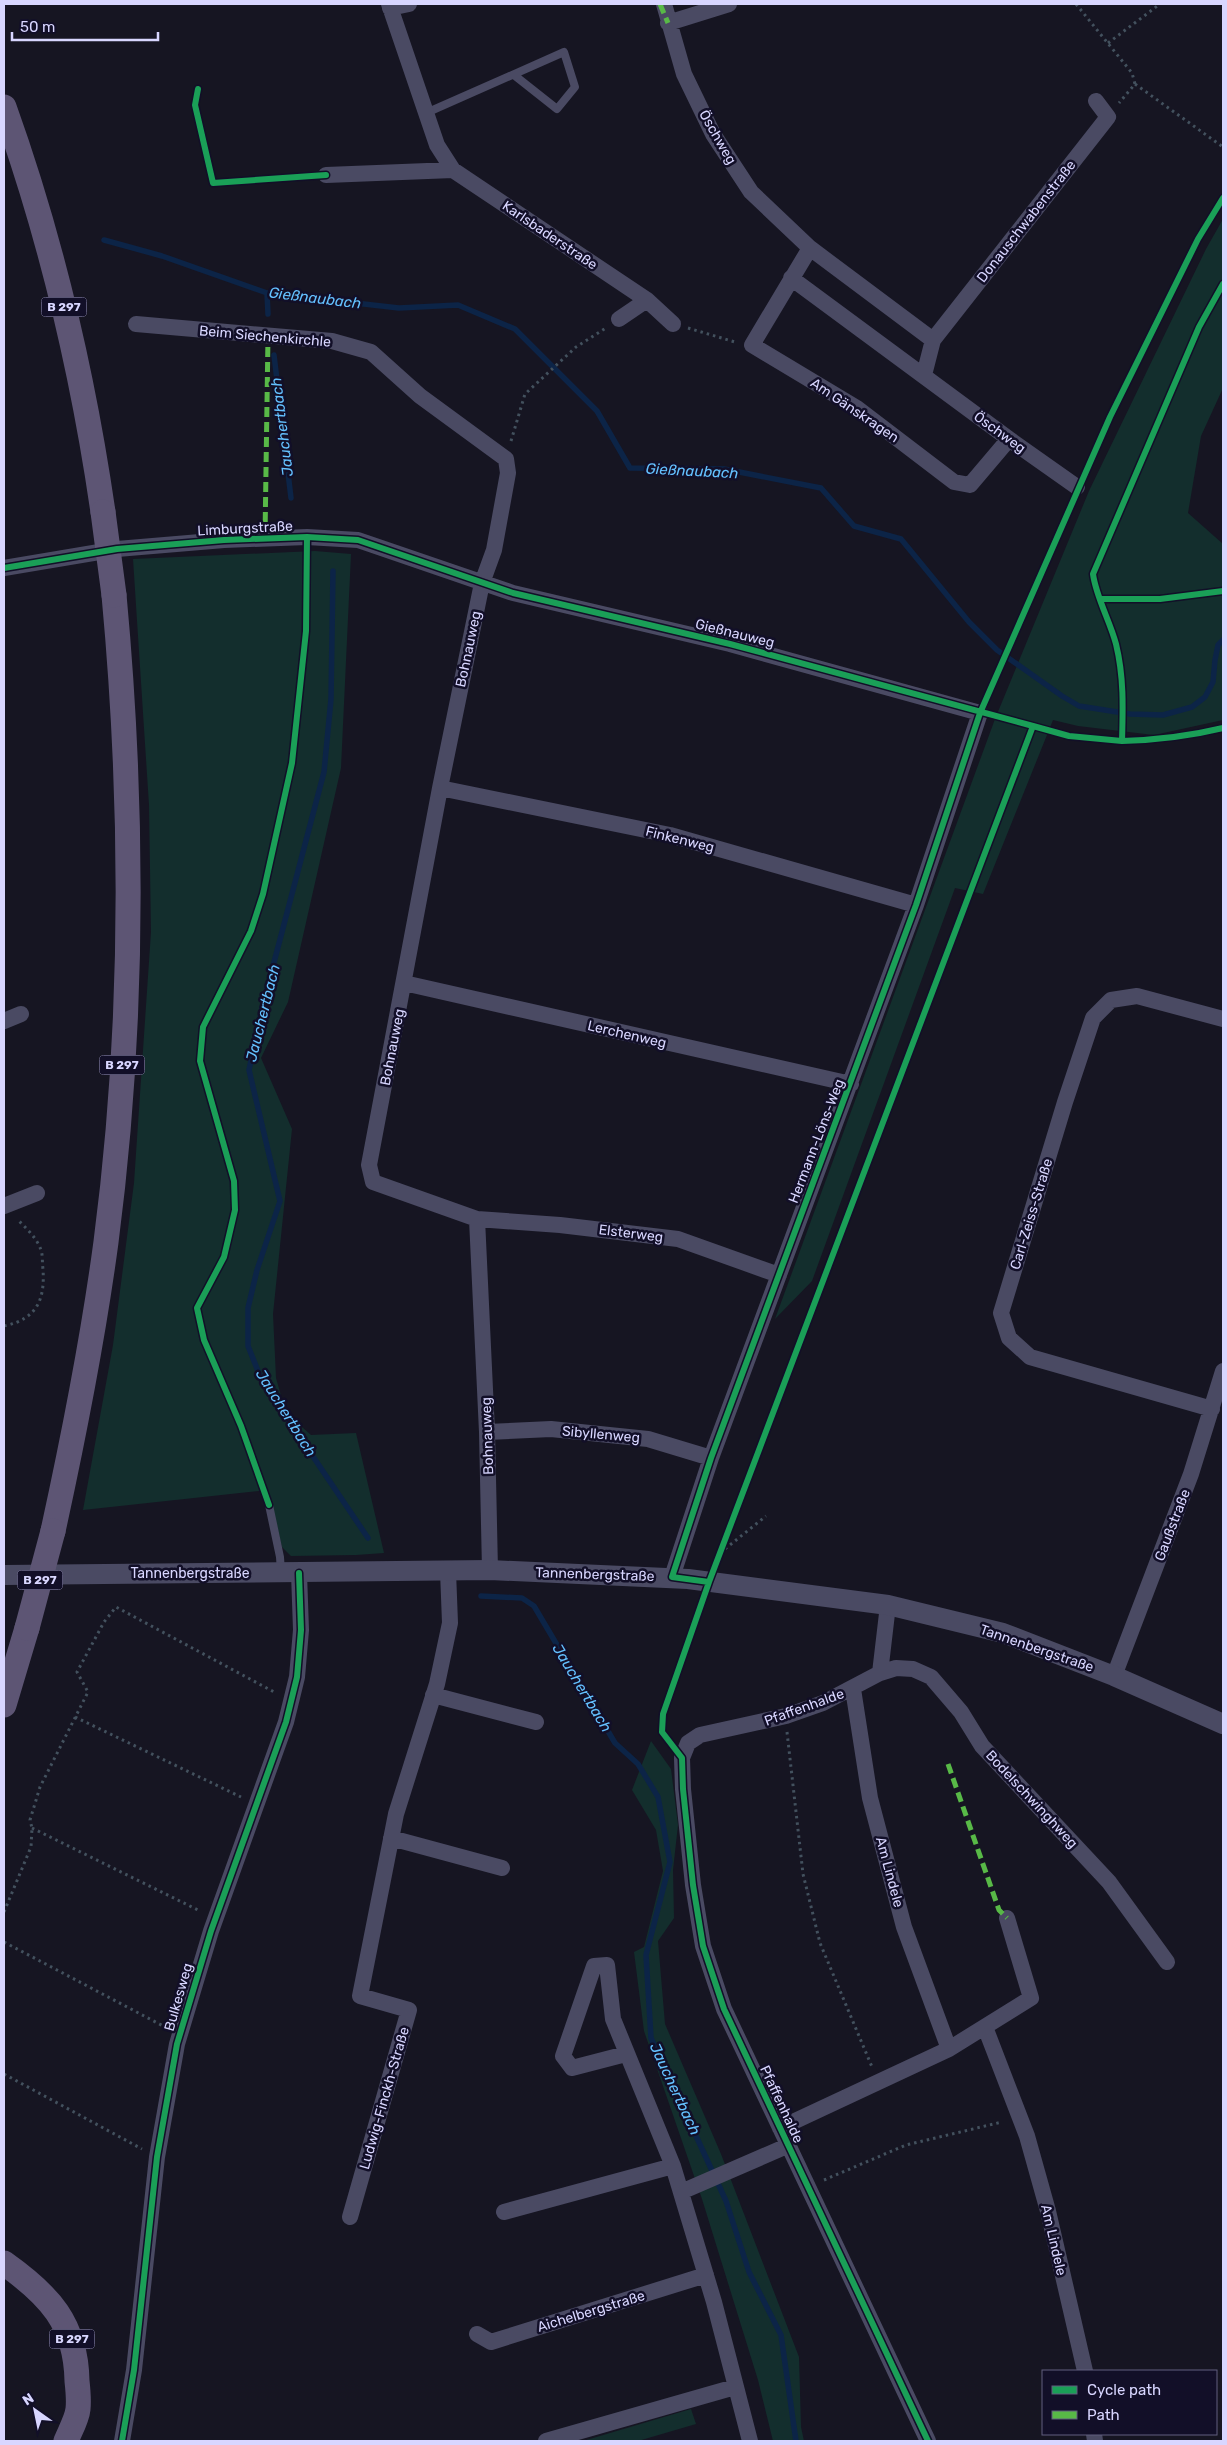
<svg xmlns="http://www.w3.org/2000/svg" width="1227" height="2445" font-family="Rubik,sans-serif">
<style>
.green{fill:#132e2d}
.lines{fill:none;stroke-linecap:round;stroke-linejoin:round}
.stream{stroke:#0c2447;stroke-width:5.5}
.path{stroke:#43515e;stroke-width:3;stroke-dasharray:2.5 4;stroke-linecap:butt}
.service{stroke:#4a4a63;stroke-width:8}
.minor{stroke:#4a4a63;stroke-width:16}
.tertiary{stroke:#4a4a63;stroke-width:20}
.primary{stroke:#5d5574;stroke-width:25}
.primary-bridge{stroke:#5d5574;stroke-width:25}
.quiet{stroke:#58b947;stroke-width:5;stroke-dasharray:10 5;stroke-linecap:butt}
.cycleway-casing{stroke:#120f28;stroke-width:9}
.cycleway{stroke:#1a9f57;stroke-width:6}
.labels{text-anchor:middle;stroke-width:5;stroke-linejoin:round;paint-order:stroke}
.shield{fill:#120f28;stroke:#9d9abe;stroke-width:1}
.shield-label{font-size:12px;font-weight:bold;fill:#d8d6ff}
.street-label{font-size:14px;fill:#d8d6ff;stroke:#120f28}
.water-label{font-size:15px;font-style:italic;fill:#64c1ff;stroke:#120f28}
</style>
<rect width="100%" height="100%" fill="#161522"/>
<!-- green -->
<path class="green" d="M1223,219v169l-22,48 -13,77 35,31v176l-69,15 -76,-9 -25,-6 -70,174 -28,-6 -143,393 -37,38 220,-600 94,-228 117,-242z
M315,551l36,3 -10,214 -53,234 -27,56 31,71 -19,185 3,64 10,35 25,22 45,-2 28,120 -28,2 -65,1 -9,-9 -14,-57 -185,20 30,-165 21,-162 17,-251 -2,-127 -16,-246z
M651,1741l20,28 7,56 -5,45 1,48 -16,23 7,83 56,130 78,203 2,70 3,14h-31l-15,-61 -56,-181 -58,-168 -10,-79 10,-5 19,-76 -7,-41 -24,-40z
M691,2409l5,15 -58,17h-55z"/>
<g class="lines">
<!-- stream -->
<path class="stream" d="M104,240l58,16 105,37 132,15 59,-3 57,24 82,82 33,57 94,1 97,19 33,38 47,13 68,83 28,28 65,46 17,10 51,8 33,1 29,-8 13,-10 8,-15 2,-22 3,-15 5,-5
M267,293l1,21
M274,355l17,143
M333,571l-2,128 -7,73 -62,236 -13,62 31,131 -23,69 -9,38v38l14,35 106,157
M481,1596l41,2 12,8 81,137 23,21 20,33 12,65 -24,93 5,83 75,163 23,71 32,63 15,106"/>
<!-- path -->
<path class="path" d="M1076,4l56,69 3,11 -16,19
M1108,43l52,-39
M1135,84l88,63
M688,328l47,14
M511,441l14,-47 51,-47 30,-19
M1084,472l114,-233 25,-41
M1015,638l56,-136
M4,1326c33,-7 41,-26 39,-57 -1,-6 0,-13 -2,-19 -4,-12 -15,-22 -24,-31
M720,1553l46,-37
M75,1717l166,80
M787,1732l16,142 17,69 52,124
M32,1828l168,83
M4,1912l27,-65 1,-19 -2,-8 10,-33 48,-95 -11,-20 27,-50 12,-15 160,86
M4,1942l161,85
M4,2074l138,75
M824,2180l82,-35 96,-23"/>
<!-- service -->
<path class="service" d="M426,113l138,-61 11,35 -18,22 -43,-34
M269,1505l11,52 1,15"/>
<!-- minor -->
<path class="minor" d="M389,4l48,141 16,25 194,130 26,24
M664,4l20,70 29,60 38,58 59,56 -58,97 105,63 97,74 16,3 39,-46
M390,8l19,-4
M668,23l61,-19
M326,175l127,-5
M810,248l123,92
M791,278l218,161 68,48
M619,319l28,-19
M136,324l196,17 39,11 49,44 86,63 2,14 -14,77 -12,33 -42,205 -71,377 4,17 104,37 10,213 3,138
M924,375l9,-35 175,-223 -12,-16
M4,568l113,-19 107,-9 83,-3 51,3 155,53 217,51 250,69 -64,192 -205,553 -39,119
M440,788l230,47 246,70
M404,983l447,101
M4,1021l17,-7
M4,1206l33,-13
M477,1219l83,6 118,14 101,36
M1212,1409l-182,-52 -21,-19 -8,-25 64,-211 28,-84 18,-18 26,-4 86,23
M487,1432l64,-3 97,10 63,19
M880,1673l8,-68
M1114,1676l77,-202 32,-103
M853,1689l17,109 34,129 45,122
M433,1695l103,27
M391,1838l111,30
M985,2027l42,109 21,75 37,160
M626,2054l-54,14 -9,-12 31,-90 13,-1 6,54 60,147 41,136 36,139
M780,2128l169,-79 82,-51 -24,-80
M681,2192l106,-46
M504,2212l169,-46
M350,2217l59,-207 -49,-14 36,-182 41,-130 13,-61 -2,-52
M477,2334l14,8 215,-67
M1094,2434l1,7
M122,2441l12,-71 23,-213 20,-113 34,-113 75,-209 11,-45 4,-47 -2,-57
M546,2441l189,-54
M928,2441l-204,-432 -21,-63 -10,-61 -10,-96 -1,-31 6,-15 12,-8 86,-19 37,-13 57,-30 16,-5 17,1 18,8 30,35 21,34 127,136 58,80"/>
<!-- tertiary -->
<path class="tertiary" d="M4,1575l486,-5 198,9 200,26 115,28 111,43 109,48"/>
<!-- primary -->
<path class="primary" d="M4,107c47,131 79,267 99,405
M53,1531c21,-96 40,-192 53,-289 28,-214 28,-432 8,-647
M4,1705l23,-77
M4,2263c45,32 72,60 73,118 1,9 2,19 1,28 -1,10 -8,22 -12,32"/>
<!-- primary-bridge -->
<path class="primary-bridge" d="M103,512l11,83
M27,1628l26,-97"/>
<!-- quiet -->
<path class="quiet" d="M660,4l8,19
M265,537l3,-201
M948,1764l51,146 8,8"/>
<defs>
<path id="cycleway" d="M198,89l-3,16 18,78 113,-8
M4,568l113,-19 107,-9 83,-3 51,3 155,53 217,51 303,82
M1102,599h58l63,-8
M1122,741c34,-1 68,-5 101,-13
M269,1505l-28,-79 -37,-86 -7,-32 27,-51 11,-47 -1,-29 -34,-120 3,-34 48,-96 12,-37 29,-131 14,-132 1,-94
M709,1582l-37,-5 39,-119 205,-553 64,-192 130,-296 88,-178 25,-41
M122,2441l12,-71 23,-213 20,-113 34,-113 75,-209 11,-45 4,-47 -2,-57
M928,2441l-204,-432 -21,-63 -10,-61 -10,-96 -1,-31 -20,-26 1,-18 46,-132 324,-856 36,10 53,5c1,-33 2,-64 -6,-97 -6,-23 -20,-47 -23,-70l106,-247 24,-43"/>
</defs>
<!-- cycleway casing -->
<use href="#cycleway" class="cycleway-casing"/>
<!-- cycleway -->
<use href="#cycleway" class="cycleway"/>
</g>
<g class="labels">
<!-- shield labels -->
<g class="shield">
<rect x="41.5" y="297.5" width="45" height="19" rx="4"/>
<rect x="99.5" y="1055.5" width="45" height="19" rx="4"/>
<rect x="17.5" y="1570.5" width="45" height="19" rx="4"/>
<rect x="49.5" y="2329.5" width="45" height="19" rx="4"/>
</g>
<g class="shield-label">
<text x="64" y="311">B 297</text>
<text x="122" y="1069">B 297</text>
<text x="40" y="1584">B 297</text>
<text x="72" y="2343">B 297</text>
</g>
<!-- street labels -->
<g class="street-label">
<text transform="translate(718 137) rotate(60)" y="5">Öschweg</text>
<text transform="translate(1026 221) rotate(-52)" y="5">Donauschwabenstraße</text>
<text transform="translate(550 235) rotate(34)" y="5">Karlsbaderstraße</text>
<text transform="translate(265 336) rotate(5)" y="5">Beim Siechenkirchle</text>
<text transform="translate(855 410) rotate(34)" y="5">Am Gänskragen</text>
<text transform="translate(1000 432) rotate(36)" y="5">Öschweg</text>
<text transform="translate(245 528) rotate(-3)" y="5">Limburgstraße</text>
<text transform="translate(735 633) rotate(14)" y="5">Gießnauweg</text>
<text transform="translate(468 649) rotate(-78)" y="5">Bohnauweg</text>
<text transform="translate(680 839) rotate(14)" y="5">Finkenweg</text>
<text transform="translate(627 1034) rotate(13)" y="5">Lerchenweg</text>
<text transform="translate(392 1047) rotate(-79)" y="5">Bohnauweg</text>
<text transform="translate(816 1141) rotate(-69)" y="5">Hermann-Löns-Weg</text>
<text transform="translate(1031 1214) rotate(-73)" y="5">Carl-Zeiss-Straße</text>
<text transform="translate(631 1233) rotate(7)" y="5">Elsterweg</text>
<text transform="translate(601 1434) rotate(5)" y="5">Sibyllenweg</text>
<text transform="translate(487 1436) rotate(-92)" y="5">Bohnauweg</text>
<text transform="translate(1172 1525) rotate(-69)" y="5">Gaußstraße</text>
<text x="190" y="1578">Tannenbergstraße</text>
<text transform="translate(595 1574) rotate(2)" y="5">Tannenbergstraße</text>
<text transform="translate(1037 1648) rotate(19)" y="5">Tannenbergstraße</text>
<text transform="translate(804 1707) rotate(-20)" y="5">Pfaffenhalde</text>
<text transform="translate(1032 1799) rotate(47)" y="5">Bodelschwinghweg</text>
<text transform="translate(890 1872) rotate(75)" y="5">Am Lindele</text>
<text transform="translate(178 1997) rotate(-74)" y="5">Bulkesweg</text>
<text transform="translate(384 2098) rotate(-74)" y="5">Ludwig-Finckh-Straße</text>
<text transform="translate(782 2104) rotate(65)" y="5">Pfaffenhalde</text>
<text transform="translate(1054 2240) rotate(77)" y="5">Am Lindele</text>
<text transform="translate(591 2311) rotate(-17)" y="5">Aichelbergstraße</text>
</g>
<!-- water labels -->
<g class="water-label">
<text transform="translate(315 298) rotate(7)" y="5">Gießnaubach</text>
<text transform="translate(282 427) rotate(-97)" y="5">Jauchertbach</text>
<text transform="translate(692 471) rotate(3)" y="5">Gießnaubach</text>
<text transform="translate(263 1013) rotate(-76)" y="5">Jauchertbach</text>
<text transform="translate(286 1413) rotate(58)" y="5">Jauchertbach</text>
<text transform="translate(582 1688) rotate(59)" y="5">Jauchertbach</text>
<text transform="translate(675 2089) rotate(65)" y="5">Jauchertbach</text>
</g>
</g>
<!-- border -->
<rect width="1227" height="2445" fill="none" stroke="#d8d6ff" stroke-width="10"/>
<!-- legend -->
<rect x="1042" y="2370" width="175" height="65" fill="#120f28" stroke="#615f7e"/>
<rect x="1052" y="2386" width="25" height="8" fill="#1a9f57" stroke="#615f7e"/>
<text x="1087" y="2395" font-size="15" fill="#d8d6ff">Cycle path</text>
<rect x="1052" y="2411" width="25" height="8" fill="#58b947" stroke="#615f7e"/>
<text x="1087" y="2420" font-size="15" fill="#d8d6ff">Path</text>
<!-- north arrow -->
<g transform="translate(35 2410) rotate(327)" stroke="#120f28" stroke-width="4" paint-order="stroke">
<path d="M0-4L9 19L0 12L-9 19Z" fill="#d8d6ff"/>
<text y="-8" font-size="14" font-weight="bold" text-anchor="middle" fill="#d8d6ff">N</text>
</g>
<!-- scale -->
<path d="M12 32v8h146v-8" fill="none" stroke="#d8d6ff" stroke-width="2.5"/>
<text x="20" y="32" font-size="15" fill="#d8d6ff" stroke="#120f28" stroke-width="4" paint-order="stroke">50 m</text>
</svg>
